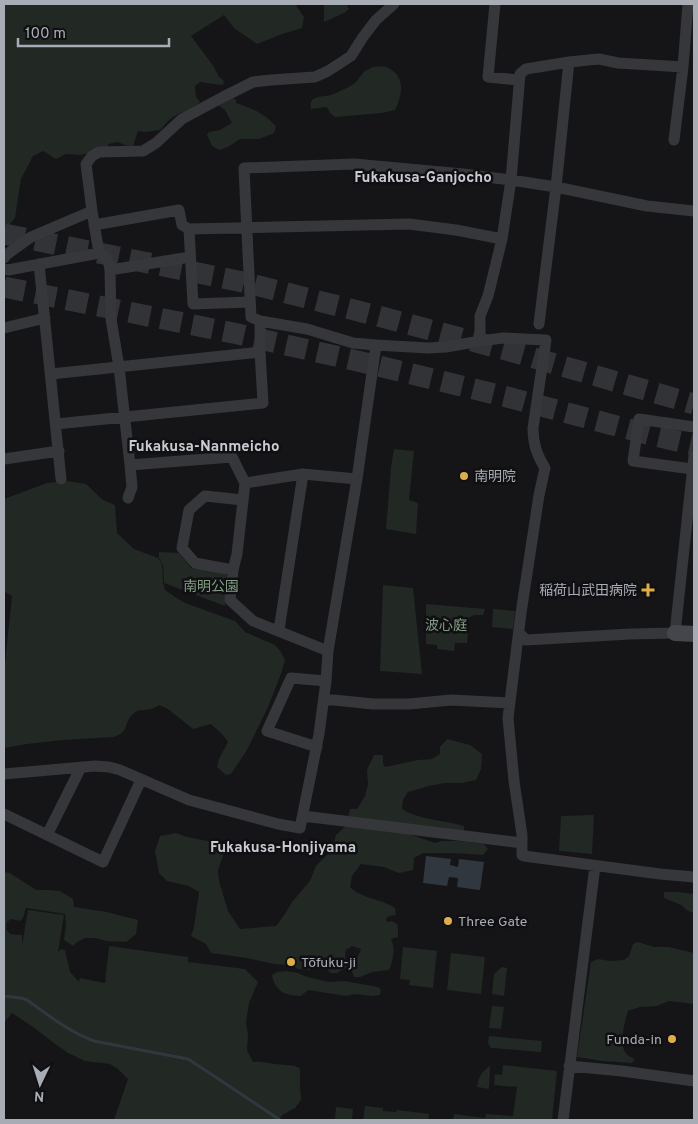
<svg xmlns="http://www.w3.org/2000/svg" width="698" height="1124" font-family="Overpass,'Noto Sans JP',sans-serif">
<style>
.green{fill:#222823}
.water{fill:#30373e}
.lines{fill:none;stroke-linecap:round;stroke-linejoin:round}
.stream{stroke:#30373e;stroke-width:3}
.highway-tunnel{stroke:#323337;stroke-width:21;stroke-dasharray:21 11;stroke-linecap:butt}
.street{stroke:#36373b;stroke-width:11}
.secondary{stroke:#45464b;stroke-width:16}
.poi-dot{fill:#dfaf45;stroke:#101012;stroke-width:2}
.labels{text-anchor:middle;stroke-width:5;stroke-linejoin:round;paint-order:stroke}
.poi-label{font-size:14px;fill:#a8acb5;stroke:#101012;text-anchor:start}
.park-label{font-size:14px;fill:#819e84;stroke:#101012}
.neighbourhood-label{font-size:15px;font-weight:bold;fill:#c9cbd2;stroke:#101012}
</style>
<rect width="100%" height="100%" fill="#151517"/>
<!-- green -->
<path class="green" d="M4,4h292l1,3 7,10 -2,11 -20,6 -25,10 -23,-16 -10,-13 -33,21 23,31 5,10 4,3 1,4 -3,1 -21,-3 -5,4 1,11 4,5 -9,7 -13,5 -8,5 -10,11 -14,2 -8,-1 -5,15 -8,-1 -8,-3 -8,2 -5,5 -15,4 -9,2 -14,-1 -10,5 -13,-8 -10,5 -12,23 -6,39 -11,13z
M324,4h22l3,5 -5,4 -20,9z
M373,67c4,0 9,-1 13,0 20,8 17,27 9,43l-13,3 -47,4 -5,-4 -3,-6 -16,2c-3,-16 14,-11 23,-15 6,-3 16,-7 21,-11 3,-3 5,-7 8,-10 2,-3 7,-4 10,-6z
M233,98l3,2v3c17,6 26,9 40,23l-2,7 -15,6h-19l-12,8 -9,3 -7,-4 -5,-11 2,-3 11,-2 12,-7 -7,-13 -6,-4v-3z
M394,449l20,2 -5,49 9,3 -2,31 -30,-5 5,-62z
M67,481l19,3 17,16 12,5 2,28 17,16 24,9 4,6 1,19 2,7 10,7 10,6 50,18 10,11 30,13 6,7 4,8 -4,14 -13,33 -21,43 -16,24 -5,1 -9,-8 2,-8 9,-17 -5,-7 -12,-11 -18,5 -25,-20 -9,-4c-1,1 -7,4 -8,4 -7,2 -13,-1 -19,6 -9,10 -2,16 -18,22l-51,3 -36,4 -23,4v-75l8,-77 -8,-5v-92l43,-16z
M159,552l20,1 12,15 34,5 3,6 -3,27 -61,-23 -1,-18 -4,-7z
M383,585l30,3 9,86 -42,-3z
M426,604l59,5 -2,6c-5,0 -10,-1 -14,3l-2,25h-12l-1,8 -17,-2v-4l-11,-1z
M493,609l22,2 -2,18 -21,-2z
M447,739l23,6 12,9 -1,15 -5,11 -14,3h-17l-16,3 -21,6 -5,8 -1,9c18,11 42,11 62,17v5l-116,-14 2,-8h7l8,-13 3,-11 -1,-15 7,-15h9v9l2,3 33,-7 14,-1 8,-5v-7z
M594,815l-2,39 -33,-3 2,-35z
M346,826l63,8 26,9 7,-2h17l25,3 4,5 -5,6 -31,-2h-29l-9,5 -1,12 -14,3 -15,-6 -23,-3 -9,12 -2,11c14,13 30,11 45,21l1,7 -6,1 -4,2 1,4 4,-1 6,3 1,4v9l-7,2c5,10 2,21 -2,31l-17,2 -12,5h-6l-3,-8c3,-7 8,-13 10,-20l-9,-3 -6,4c-2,6 1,12 0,18l-9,5h-6l-8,-7 -5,-2 -9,6 -11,-1 -7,-4 -17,-1 -27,-6 -36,-5 -5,-9 -15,-8 3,-9 5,-35 -10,-6 -22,-5 -8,-8 -4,-22 5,-15 16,-3 11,4 36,7 1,9 -6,17 1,11 9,30 12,18 36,-3 9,-12 7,-12 18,-21 6,-15 16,-16 4,-15z
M4,872l6,1 26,17h11l13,1 13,8 1,8 33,5 31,8 -2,14 -10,8 -19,-1 -12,-3h-10l-8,4 -4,4 -9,-6 2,-16 -1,-10 -39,-6c-2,5 -1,9 -6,13l-9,-2 -4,3 -1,7 4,5 12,1v10l6,-35 36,5 -6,37 3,-3 4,1 5,22 9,10 1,-4 25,5 4,-37 79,11v5l57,7 13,13 -9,21 -3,19 2,13 -1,15 6,12c7,-1 14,1 22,2 9,1 16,0 25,4v18l1,14 -6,8 -13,7 -3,5h-90l-1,-1 -3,1h-71l14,-41 -10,-10 -8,-5 -25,-3 -17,-8 -17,-12 -15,-12 -24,-16 -8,10z
M664,892h14l16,2v19l-6,-2 -7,-6 -17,-7z
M638,942l16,5h15l25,6v51l-25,-3 -12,5 -17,1 -12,4c-3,10 -9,31 -3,41 2,3 7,6 10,7l-3,4 -29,-2 -26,-4 14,-95 7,-3 12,2 14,-1 5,-4 4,-12z
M403,947l34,4 -4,37 -24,-3 1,-5 -10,-1z
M451,953l34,4 -4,37 -34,-4z
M502,967l5,1 -3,28 -12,-2 2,-20z
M286,971l12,2 9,4 22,5 15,-1 34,6 3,3 -1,5 -7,1 -19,-2 -8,2 -38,-6 -7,6c-15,0 -26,-4 -29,-21l5,-3z
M492,1006l12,1 -3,22 -12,-1z
M489,1036l53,5 -1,11 -50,-4 -3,-5z
M503,1065l54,6 -5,49h-99l1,-6 31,4 1,-4 27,2 4,-29 -23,-2 1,-11 7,1z
M490,1066l-1,23 -12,-2c2,-12 4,-14 13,-21z
M365,1106l18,2v3l13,1 1,-2 32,4 -1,6h-65z
M336,1107l17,2 -1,11h-17z"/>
<!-- water -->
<path class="water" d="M426,856l25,3 -1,6 8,2 1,-8 25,3 -4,28 -23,-3 1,-9 -9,-1 -2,9 -24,-3z"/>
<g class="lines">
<!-- stream -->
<path class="stream" d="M4,996l17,2 6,2c21,15 42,32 67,41l94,18 32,21 60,40"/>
<!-- highway-tunnel -->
<path class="highway-tunnel" d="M4,234l239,48 135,34 139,37 177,51
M4,287l234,47 128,29 141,34 144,38 43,10"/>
<!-- street -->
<path class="street" d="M495,4l-7,73 31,3
M674,140l9,-73 5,-63
M694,211l-47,-5 -91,-19 -45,-7 -48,-6 -109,-10 -110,4 7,149 9,4 47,8 46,14 23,2 52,3 18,-1 34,-6 23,-3 43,2 -13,88c0,16 4,27 12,40l-6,27 -18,118 -13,105 6,63 8,54v20l2,1 136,18 34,3
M94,225l85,-15 3,15 7,4 220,-5 47,6 46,9
M189,229l4,75 57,-2
M99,253l-7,-42 -6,-47 6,-8 7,-4 44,-1 13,-8 26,-24 41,-22 30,-15 18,-2 44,-3 13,-6 23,-15 12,-19 13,-17 18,-16
M4,258l2,-3 25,-18 61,-26
M39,264l22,215
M4,269l4,1 91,-17 9,6 2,11 1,49 8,48 11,98 102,-8 13,26 -8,71 -4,16 -3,30 23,21 75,30
M110,270l80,-13
M539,324l17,-137 13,-125
M4,328l41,-10
M480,341v-25l8,-20 14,-57 9,-59 9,-106 6,-5 43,-7 30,-3 19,4 65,4
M51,374l209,-22v-31
M56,424l207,-21 -3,-51
M4,459l55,-8
M692,469l-59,-8 6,-42 55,8
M245,483l58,-9 54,5
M128,498l4,-11 -2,-22
M233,570l-38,-7 -13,-15 7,-38 16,-14 38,4
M279,630l24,-156
M519,633l7,7 104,-6 45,-1 19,-177
M324,699l49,5h36l42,-4 59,3
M317,747l-50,-16 24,-53 35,3
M4,774l91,-8 14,1 11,3 69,30 89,24 22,4 19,-94 7,-53 2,-30 29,-172 19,-134
M4,814l99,48 38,-82
M303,816l219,27
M47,835l34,-68
M569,1066l53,5 72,10
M563,1120l32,-254"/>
<!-- secondary -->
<path class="secondary" d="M675,633l19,1"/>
</g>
<!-- markers -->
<g class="poi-dot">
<circle cx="464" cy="476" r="5"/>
<path d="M645.5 582.5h5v5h5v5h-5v5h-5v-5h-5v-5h5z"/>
<circle cx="448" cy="921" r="5"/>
<circle cx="291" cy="962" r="5"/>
<circle cx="672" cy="1039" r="5"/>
</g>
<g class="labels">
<!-- poi labels -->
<g class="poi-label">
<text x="474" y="481">南明院</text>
<text x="637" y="595" text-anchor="end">稲荷山武田病院</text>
<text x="458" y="926">Three Gate</text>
<text x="301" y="967">Tōfuku-ji</text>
<text x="662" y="1044" text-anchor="end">Funda-in</text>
</g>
<!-- park labels -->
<g class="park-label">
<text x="211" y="591">南明公園</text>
<text x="446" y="630">波心庭</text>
</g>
<!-- neighbourhood labels -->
<g class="neighbourhood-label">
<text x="423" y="182">Fukakusa-Ganjocho</text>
<text x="204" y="451">Fukakusa-Nanmeicho</text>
<text x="283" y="852">Fukakusa-Honjiyama</text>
</g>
</g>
<!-- border -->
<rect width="698" height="1124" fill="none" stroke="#a8acb5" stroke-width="10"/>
<!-- north arrow -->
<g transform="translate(40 1084) rotate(184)" stroke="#101012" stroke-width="4" paint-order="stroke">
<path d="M0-4L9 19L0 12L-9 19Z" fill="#a8acb5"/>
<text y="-8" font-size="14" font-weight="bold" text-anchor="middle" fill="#a8acb5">N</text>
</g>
<!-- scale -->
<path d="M18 38v8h151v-8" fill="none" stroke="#a8acb5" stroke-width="2.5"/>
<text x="25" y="38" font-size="15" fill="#a8acb5" stroke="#101012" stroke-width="4" paint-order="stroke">100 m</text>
</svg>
